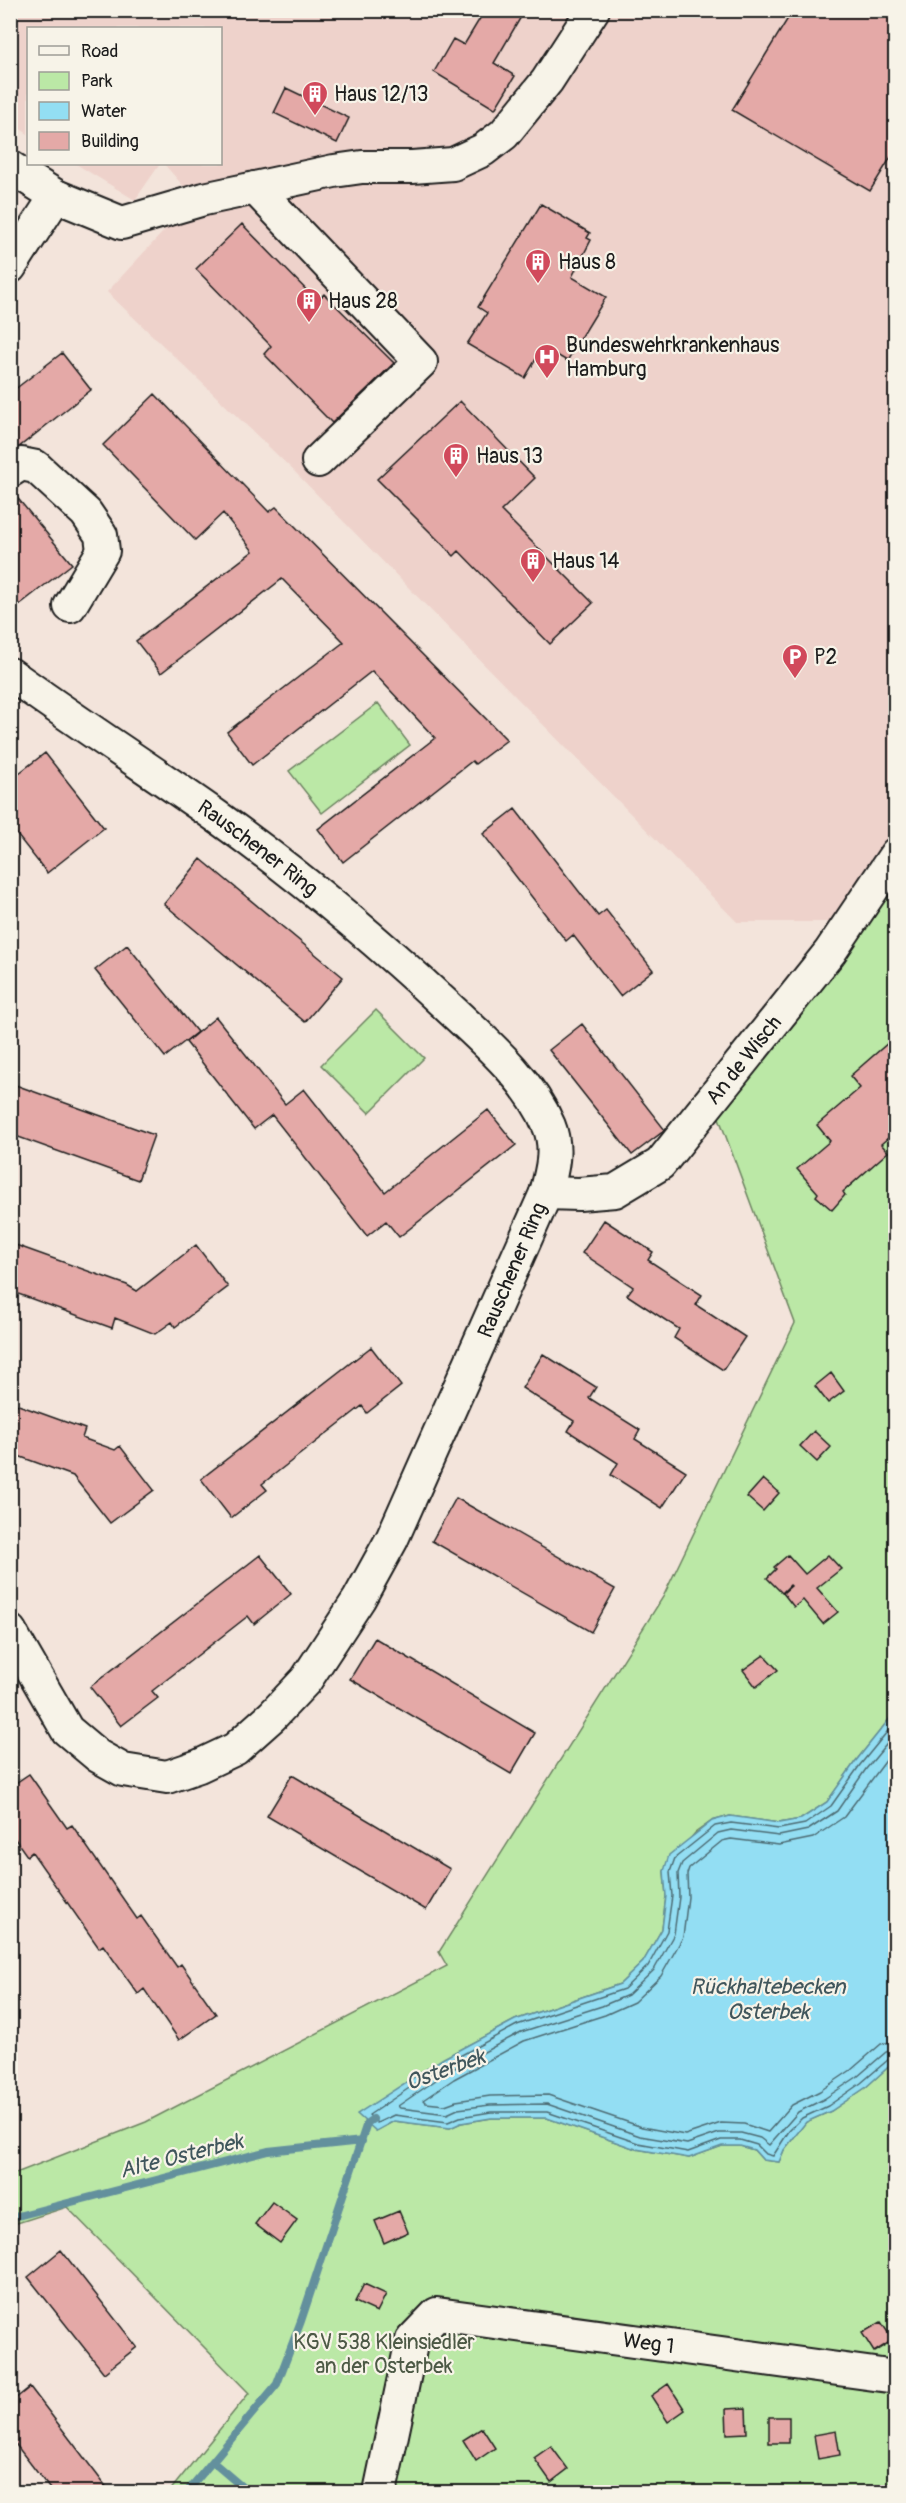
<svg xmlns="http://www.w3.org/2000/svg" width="906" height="2503" font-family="Pangolin,sans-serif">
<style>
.built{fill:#eed2cb}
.green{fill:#bbe8a6;stroke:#6c8261;stroke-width:1.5}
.water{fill:#93def3;stroke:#63909d;stroke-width:1.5}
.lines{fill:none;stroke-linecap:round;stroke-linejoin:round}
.shore{stroke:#4c6a72;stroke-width:1.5}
.stream{stroke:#63909d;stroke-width:8}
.building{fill:#e4a9a7;stroke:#1c1c1c;stroke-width:1.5}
.minor-casing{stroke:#1c1c1c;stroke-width:36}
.minor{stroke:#f7f3e8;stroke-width:32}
.labels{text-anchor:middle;stroke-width:4.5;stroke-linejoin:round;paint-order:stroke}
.poi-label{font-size:21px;fill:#1c1c1c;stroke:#f7f3e8;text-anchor:start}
.street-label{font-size:21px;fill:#1c1c1c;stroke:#f7f3e8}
.park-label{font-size:21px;fill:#4c5945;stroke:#f7f3e8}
.water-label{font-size:22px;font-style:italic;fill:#40565c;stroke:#f7f3e8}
</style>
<rect width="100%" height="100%" fill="#f3e4db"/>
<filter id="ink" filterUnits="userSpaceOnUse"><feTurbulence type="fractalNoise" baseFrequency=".0167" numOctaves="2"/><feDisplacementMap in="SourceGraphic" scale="12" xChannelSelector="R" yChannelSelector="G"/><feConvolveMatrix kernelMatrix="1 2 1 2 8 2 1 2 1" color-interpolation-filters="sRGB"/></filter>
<g filter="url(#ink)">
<!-- built -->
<path class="built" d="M10,11h885l1,835 -45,76h-114l-445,-453 -185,-177 71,-76 7,-28 -21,-24h56v-136h-192v106l-17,-11z
M76,164h84l-25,36z"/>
<!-- green -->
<path class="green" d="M378,703l32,42 -88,68 -33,-42z
M895,868v844l-40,50 -28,40 -26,17 -22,4 -49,-7 -18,5 -17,12 -31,38 2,25 -4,33 -19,33 -23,22 -105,36 -73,39 -66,72 18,-10 56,7 11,-5 31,-5h55l89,31 53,9 33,-12h18l14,4 9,10 16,2 5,-12 22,-28 25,-11 34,-23 30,-27v431h-726l80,-99 -182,-186 -56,18v-50l135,-53 301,-156 -8,-14 224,-355 132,-274 -80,-216z
M376,1010l48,48 -55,55 -48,-48z"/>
<!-- water -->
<path class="water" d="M895,1712v349l-30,27 -34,23 -25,11 -22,28 -5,12 -16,-2 -9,-10 -14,-4h-18l-33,12 -53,-9 -89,-31h-56l-30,5 -11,5 -56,-7 -18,10 -19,-17 85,-55 73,-39 105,-36 23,-22 19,-33 4,-33 -2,-25 5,-16 43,-34 18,-5 49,7 22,-4 26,-17 28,-40z"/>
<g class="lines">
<!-- shore -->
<path class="shore" d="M896,1721l-36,44 -29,41 -26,18 -26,5 -48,-6 -16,3 -40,32 -5,14 2,24 -5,35 -19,35 -24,23 -107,36 -72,39 -76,51 8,8 17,-8 54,7 12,-5 31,-5h56l91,31 50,9 33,-12h19l17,5 9,9 7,2 16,-25 13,-13 26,-12 33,-23 28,-24 7,-2
M896,1733l-30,36 -29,42 -29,19 -29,6 -48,-6 -13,3 -36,30 -4,10 1,24 -5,37 -20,36 -26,25 -26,11 -81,26 -72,39 -51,35 2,2 47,6 11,-5 32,-4 57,-1 93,32 47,8 32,-11h22l19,5 9,7 29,-33 26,-13 33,-22 29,-25 10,-2
M896,1747l-52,70 -31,21 -34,7 -48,-6 -9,2 -33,27 -2,6 1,23 -5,40 -22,39 -27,26 -29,13 -81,26 -70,38 -31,21 3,3 19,2 11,-4 34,-5 58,-1 94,32 43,8 36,-12 23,1 24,8 24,-27 28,-14 31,-21 30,-26 15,-3"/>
<!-- stream -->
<path class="stream" d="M10,2218l258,-67 94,-10
M214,2463l34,29
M187,2492l90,-108 24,-63 66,-198 6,-4"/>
</g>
<!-- building -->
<path class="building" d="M485,10h40l-31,53 21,13 -20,33 -61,-37 19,-33 11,6z
M793,10h103v139l-26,42 -138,-81z
M286,88l63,30 -12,25 -63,-30z
M541,204l49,29 -3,5 4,2 -19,37 34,20 -39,64 -24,-14 -18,31 -58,-34 20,-31 -9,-6z
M242,224l75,77 7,-7 70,69 -62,60 -68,-69 7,-8 -75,-77z
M62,353l29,37 -72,57 -9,2v-56z
M155,394l114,118 7,-5 231,233 -32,24 -3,-3 -129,101 -25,-33 117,-91 -63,-67 -120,94 -25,-33 117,-90 -62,-63 -121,94 -25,-32 117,-90 -30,-38 -28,27 -92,-95z
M460,401l75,77 -34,33 92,92 -43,41 -91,-93 -5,5 -77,-77z
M10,489l62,75 -62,48z
M45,753l59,75 -57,45 -37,-47v-46z
M515,809l83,107 8,-6 47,60 -33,26 -47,-61 -7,6 -83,-107z
M201,859l142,118 -38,45 -141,-118z
M127,945l70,87 -32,25 -70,-87z
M216,1017l69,87 19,-15 81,103 103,-82 28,35 -117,92 -13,-16 -19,15 -95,-121 -18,14 -68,-87z
M582,1024l83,106 -33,25 -83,-105z
M896,1036v95l-15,13 7,8 -45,40 2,3 -13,15 -16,-14 2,-3 -21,-24 33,-28 -13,-16 43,-37 -10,-12z
M10,1083l144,52 -16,45 -128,-46z
M604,1220l49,32 -5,8 54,35 -6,10 49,32 -22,33 -49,-32 5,-9 -52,-34 6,-8 -51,-34z
M10,1243l117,42 10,6 59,-46 32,42 -53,40 -3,-5 -17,12 -40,-16 -3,10 -102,-37z
M371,1347l30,39 -34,27 -5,-7 -100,78 5,6 -36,28 -30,-39z
M543,1354l53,33 -7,11 51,32 -5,9 51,32 -24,37 -51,-33 7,-12 -50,-32 6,-10 -52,-33z
M831,1373l13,18 -16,12 -13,-17z
M10,1402l75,27 -3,9 33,12 5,-4 34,44 -44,33 -37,-47 -63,-23z
M814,1431l17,16 -14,15 -17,-16z
M763,1479l16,14 -16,18 -16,-14z
M456,1498l159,91 -24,43 -159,-91z
M260,1555l31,39 -37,30 -6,-8 -96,75 6,7 -37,28 -31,-39z
M788,1555l17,19 23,-19 13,14 -24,19 21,24 -15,12 -20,-24 -9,7 -11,-14 8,-7 -1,-1 -8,8 -15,-15 9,-9 -2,-2z
M375,1638l160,95 -24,41 -161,-95z
M764,1655l14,15 -22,17 -13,-17z
M29,1774l38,54 5,-3 65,94 4,-3 36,51 4,-3 35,50 -37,26 -35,-51 -6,5 -35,-49 -4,3 -67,-96 -5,4 -17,-24v-45z
M292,1775l158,94 -24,41 -159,-94z
M272,2202l25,18 -17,23 -25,-19z
M399,2211l9,21 -24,11 -9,-22z
M61,2250l76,97 -33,26 -76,-96z
M364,2284l22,10 -9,18 -22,-10z
M881,2322l12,18 -19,12 -12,-19z
M668,2384l17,26 -17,12 -17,-26z
M30,2387l81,106h-58l-43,-56v-34z
M746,2408l1,25 -20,1 -1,-25z
M769,2417h20v26h-20z
M482,2428l13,20 -19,13 -13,-21z
M836,2431l4,24 -22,4 -4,-24z
M551,2446l17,23 -17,13 -17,-24z"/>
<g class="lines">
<defs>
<g id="minor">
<path d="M10,167l46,29 66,27 82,-24 130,-28 28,-4h50l41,-3 30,-14 21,-16 43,-53 46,-71"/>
<path d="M255,188l166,174 -103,99"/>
<path d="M10,267l46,-71"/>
<path d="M10,471l11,-7 15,3 50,46 15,22 2,16 -33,55"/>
<path id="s1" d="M10,674c68,49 138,94 206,142 81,58 158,122 231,190 37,35 82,72 102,120 9,22 3,45 -3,67l-154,346 -33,60 -53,81 -34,36 -37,33 -36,17 -32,11 -44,-7 -25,-14 -31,-26 -57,-99"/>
<path id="s2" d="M546,1193l33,1 36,-3 45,-27 170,-212 66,-98"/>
<path id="s3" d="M380,2492l32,-152 25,-26 459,63"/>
</g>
</defs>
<!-- minor casing -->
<use href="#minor" class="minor-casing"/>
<!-- minor -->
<use href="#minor" class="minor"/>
</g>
</g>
<!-- icons -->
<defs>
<symbol id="building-pin" viewBox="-11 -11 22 30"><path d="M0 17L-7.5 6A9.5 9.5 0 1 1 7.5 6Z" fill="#d1495b" stroke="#f7f3e8"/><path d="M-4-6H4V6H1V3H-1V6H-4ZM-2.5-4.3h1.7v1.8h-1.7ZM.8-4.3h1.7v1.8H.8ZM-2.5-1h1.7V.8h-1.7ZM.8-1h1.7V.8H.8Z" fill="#fff"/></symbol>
<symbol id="hospital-pin" viewBox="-11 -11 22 30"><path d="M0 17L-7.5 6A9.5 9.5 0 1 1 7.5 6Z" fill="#d1495b" stroke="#f7f3e8"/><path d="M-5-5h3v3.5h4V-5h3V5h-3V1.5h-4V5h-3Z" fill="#fff"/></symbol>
<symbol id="parking-pin" viewBox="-11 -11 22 30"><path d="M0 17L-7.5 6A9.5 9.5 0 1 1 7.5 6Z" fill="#d1495b" stroke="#f7f3e8"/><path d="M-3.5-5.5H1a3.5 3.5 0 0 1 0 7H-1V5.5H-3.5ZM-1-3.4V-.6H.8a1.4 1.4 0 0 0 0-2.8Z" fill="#fff"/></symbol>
</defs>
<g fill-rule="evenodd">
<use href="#building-pin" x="300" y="79" width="30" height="40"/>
<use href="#building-pin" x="523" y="247" width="30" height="40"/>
<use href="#building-pin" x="294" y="286" width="30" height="40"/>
<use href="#hospital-pin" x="532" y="342" width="30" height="40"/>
<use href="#building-pin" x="441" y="441" width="30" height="40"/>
<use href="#building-pin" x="518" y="546" width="30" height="40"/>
<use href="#parking-pin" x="780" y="642" width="30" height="40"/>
</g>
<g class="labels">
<!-- poi labels -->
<g class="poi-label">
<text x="334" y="101">Haus 12/13</text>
<text x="558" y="269">Haus 8</text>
<text x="328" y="308">Haus 28</text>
<text x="566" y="352">Bundeswehrkrankenhaus<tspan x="566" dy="24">Hamburg</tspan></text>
<text x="476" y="463">Haus 13</text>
<text x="552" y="568">Haus 14</text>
<text x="814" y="664">P2</text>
</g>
<!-- street labels -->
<g class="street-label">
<text dy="7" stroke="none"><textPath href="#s1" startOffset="303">Rauschener Ring</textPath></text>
<text dy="7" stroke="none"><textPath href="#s2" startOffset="255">An de Wisch</textPath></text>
<text transform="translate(512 1270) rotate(-67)" y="7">Rauschener Ring</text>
<text dy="7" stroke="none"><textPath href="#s3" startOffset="405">Weg 1</textPath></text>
</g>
<!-- park labels -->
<g class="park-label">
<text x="384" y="2349">KGV 538 Kleinsiedler<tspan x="384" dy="24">an der Osterbek</tspan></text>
</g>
<!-- water labels -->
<g class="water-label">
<text x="768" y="1994">Rückhaltebecken<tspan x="768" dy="25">Osterbek</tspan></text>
<text transform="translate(445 2069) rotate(-20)" y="8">Osterbek</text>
<text transform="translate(181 2155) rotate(-14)" y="8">Alte Osterbek</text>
</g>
</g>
<!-- margin -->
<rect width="906" height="2503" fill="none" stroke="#f7f3e8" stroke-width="36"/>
<rect x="18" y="18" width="870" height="2467" fill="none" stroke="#1c1c1c" stroke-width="2" filter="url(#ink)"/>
<!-- legend -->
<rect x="27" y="27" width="195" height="138" fill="#f7f3e8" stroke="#9f9d96" stroke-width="1.5"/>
<rect x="39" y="46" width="30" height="9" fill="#f7f3e8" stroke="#9f9d96" stroke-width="1.5"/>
<text x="81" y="57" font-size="18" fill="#1c1c1c">Road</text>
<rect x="39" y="72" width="30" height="18" fill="#bbe8a6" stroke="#9f9d96" stroke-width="1.5"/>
<text x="81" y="87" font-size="18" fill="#1c1c1c">Park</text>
<rect x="39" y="102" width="30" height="18" fill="#93def3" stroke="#9f9d96" stroke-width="1.5"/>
<text x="81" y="117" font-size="18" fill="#1c1c1c">Water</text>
<rect x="39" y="132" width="30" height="18" fill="#e4a9a7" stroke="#9f9d96" stroke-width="1.5"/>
<text x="81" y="147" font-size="18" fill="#1c1c1c">Building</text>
</svg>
